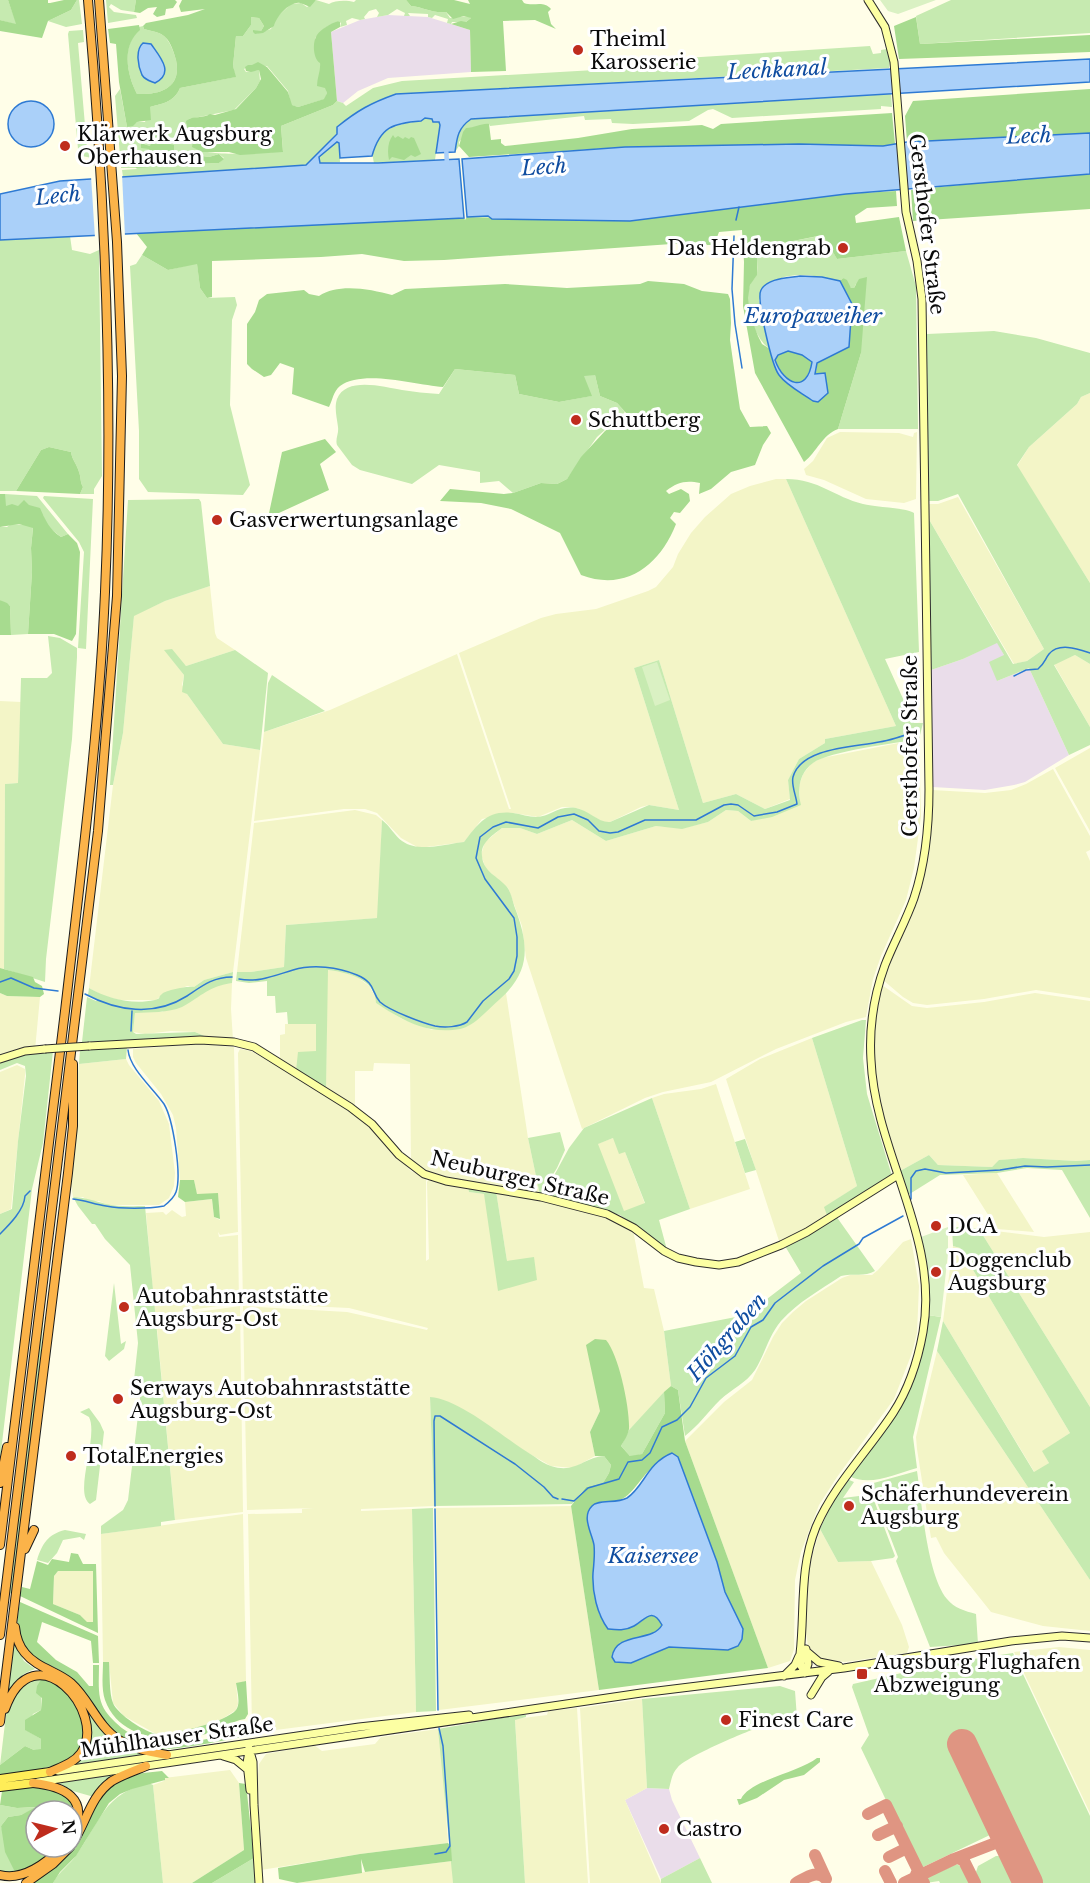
<svg xmlns="http://www.w3.org/2000/svg" width="1090" height="1883" font-family="'Libre Baskerville',serif">
<style>
.industrial{fill:#eaddea}
.farmland{fill:#f3f5c7}
.green{fill:#c6eab0;fill-rule:evenodd}
.forest{fill:#a7db8f;fill-rule:evenodd}
.pitch{fill:#daf1c3}
.water{fill:#aad0f9;stroke:#2e7ad3;stroke-width:1.5;fill-rule:evenodd}
.pier{fill:#fffee8}
.lines{fill:none;stroke-linecap:round;stroke-linejoin:round}
.stream{stroke:#2e7ad3;stroke-width:1.5}
.canal{stroke:#aad0f9;stroke-width:4.5}
.taxiway{stroke:#df9582;stroke-width:12}
.runway{stroke:#df9582;stroke-width:30}
.secondary-casing{stroke:#2c2c2c;stroke-width:9}
.primary-casing{stroke:#1b1b1b;stroke-width:10}
.highway-casing{stroke:#1b1b1b;stroke-width:10}
.secondary{stroke:#fcffa3;stroke-width:7}
.primary{stroke:#ffed58;stroke-width:8}
.highway{stroke:#fbb349;stroke-width:8}
.secondary-bridge-casing{stroke:#2c2c2c;stroke-width:9;stroke-linecap:butt}
.secondary-bridge{stroke:#fcffa3;stroke-width:7}
.poi-dot{fill:#bf2c1d;stroke:#fff;stroke-width:2}
.labels{text-anchor:middle;stroke-width:6;stroke-linejoin:round;paint-order:stroke}
.poi-label{font-size:20px;fill:#0a0a0a;stroke:#fff;text-anchor:start}
.street-label{font-size:20px;fill:#0a0a0a;stroke:#fff}
.water-label{font-size:21px;font-style:italic;fill:#104da0;stroke:#fff}
</style>
<rect width="100%" height="100%" fill="#fffee8"/>
<!-- industrial -->
<path class="industrial" d="M388,15l40,2 42,13 1,42 -83,6 -30,13 -15,12 -6,-2 -6,-69 29,-12z
M997,642l7,13 -7,26 32,-13 40,87 -44,27 -11,3 -29,5 -53,-3 -1,-117 32,-11z
M647,1788l22,1 3,11 28,58 -39,21 -36,-79z"/>
<!-- farmland -->
<path class="farmland" d="M1090,393v190l-73,-117 12,-19 48,-43 4,-7z
M840,432l59,1 14,4 1,-4 3,-1 -1,67 -12,4 -38,-4 -42,-19 -18,-5 -2,-6 9,-8 14,-23z
M776,479h10l110,247 -71,13v4l-26,16 -11,21 2,19 -25,10 -29,-15 -33,9 -44,-143 -25,8 45,142 -30,-5 -8,2 -31,15 -5,1 -25,-14 -10,-2h-8l-24,10 -25,-4 -31,6 -18,23 -45,6 -18,-10 -24,-25 -12,-4h-21l-90,12 10,-89 66,-22 127,-56 52,155h2l-52,-156 82,-35 15,-4 40,-5 52,-18 8,-4 17,-20 5,-13 13,-21 14,-16 26,-23 19,-8z
M958,497l86,152 -17,12 -13,3 -87,-148v-12h11z
M210,586l5,47 2,5 18,12 -49,16 -21,-16 19,25 -2,10 5,9 36,50 37,6 -27,222 -29,8 -10,7 -7,-1 -11,5 -10,1 -10,8h-36l-16,-4 -15,-8 24,-203 10,-52 11,-118 31,-14z
M1075,655l15,9v63l-36,-63z
M0,701l21,1 -3,81 -13,1 -1,185 -4,-1z
M919,739l2,77 -7,52 -8,32 -25,56 -8,23 -7,38 -20,5 -70,27 -65,33 -48,10 -18,6 -63,31 -56,-171 -4,-32 -14,-38 -22,-19 -5,-14 4,-13 17,-14h18l17,6 35,-14 34,21 50,-15 28,2 24,-6 18,-12 12,1 13,10 49,-21 -1,-14 4,-12 9,-11 10,-5z
M1090,748v83l-35,-63z
M1053,769l37,67v14l-4,2 4,9v137l-54,-8 -52,9 -57,6 -14,-2 -10,-6 -20,-17 37,-92 9,-35 3,-36v-27l53,3 26,-3 15,-6z
M355,810l21,5 6,5 -4,98 -92,7 -2,42 -33,5h-14l17,-149z
M327,970l16,2 14,5 12,9 7,11v6l26,16 30,11 45,-11 29,-26 22,145 12,57 -93,-15 -17,-6 -19,-11 -1,-99 -36,-1 -1,8h-18v37l-29,-18z
M232,983l-1,26 2,31 -26,-3 -12,-5 -24,-1 -26,3 -12,-2 2,-20h27l53,-27z
M882,985l30,21 15,2 57,-6 51,-9 55,8v159l-14,1 -53,-3 -23,2 -8,7 -54,-2 -9,-10 -29,16 -22,-74 -4,-22 -1,-40z
M0,993l7,3 33,1 -5,53 -35,9z
M285,1024h31v27l-20,20 -16,-10v-26l5,-1z
M812,1038l45,148 -32,21 3,11 -48,26 -54,-165 34,-20z
M200,1044l34,3 4,185 -18,3 -2,-3 1,5 19,-2 1,68 -84,12 -9,-102 17,-1 3,3 6,-5 10,7 4,-1 -1,-14 27,-3 2,18 6,3 -2,-26 -21,1 -3,-15h-14l-4,-52 -3,-13 -12,-21 -25,-31 -3,-6v-8z
M240,1049l11,2 20,11 77,48 19,15 44,46 15,7v83l3,-2 -2,-77 3,-4 38,9 1,5 15,2 23,67 -11,-70 29,5 81,20 27,14 11,58 10,1 10,42 7,55 -42,44 -7,-50 -22,31 -10,21 5,24 -22,12 -22,-2 -121,-69 4,109 -73,3v2l51,-2 4,203 -156,20 -8,-5 -4,-213 54,-1v-4l12,-1 -67,2 -4,-204 104,6 80,18 1,-2 -79,-20 -106,-5 -5,-250z
M126,1059l3,6 30,36 10,23 6,49 -1,13 -5,12 -10,7h-51l-9,-4h-10l-6,-4h-10l-3,-19 7,-59 -1,-27 3,-28z
M17,1065l8,4v6l-14,134 -11,5v-142z
M716,1084l34,105 -60,20 -38,-111 12,-4 37,-5z
M613,1138l12,14 20,52 -21,8 -27,-68z
M997,1173l37,59 -37,-3 -34,-54z
M979,1229l65,8 46,-5v175z
M911,1239l8,47 -2,47 -5,20 -18,46 -57,78 -18,28 -18,47 -6,28 -1,69 -4,12 -22,7 -83,-227 39,-39 28,-22 21,-43 9,-14 11,-11 13,-11 36,-23 8,-3h22l6,-5 25,-28z
M953,1246l7,2 110,185 -27,18 6,12 -14,10 -92,-152z
M240,1306l3,206 -68,8 -19,-202z
M937,1351l153,229v51l-47,-5 -52,-14 -47,-59 -8,-16 -5,1 -14,-89 -1,-12z
M571,1506l28,184 -160,20 -3,-202z
M243,1514l3,167 -10,3 2,20 -2,6 -14,9 -35,12 -31,3 -32,-18 -11,-13 -4,-41h-6l-2,-128z
M820,1529l18,33 33,-1 31,64 7,22 -2,6 -62,9 -25,-3 -8,-5 -4,-8 -2,-13 -1,-38 5,-31z
M58,1571h35v52h-6l-7,-8 -27,-11 1,-28z
M1059,1647l31,3v163l-76,-161z
M642,1699l5,89 -22,12 36,83h-71l-10,-175z
M577,1708l11,175h-63l-10,-164 32,-4 1,-4z
M438,1729l3,15 7,99 -88,11 -99,16 -4,-85 2,-21 7,-10 48,-9 8,6 53,-7 6,-7z
M230,1770l9,13 5,67 -52,33h-29l-10,-98 11,-4v-3z
M452,1861l1,22h-156l68,-11z"/>
<!-- green -->
<path class="green" d="M0,0h8l9,25 -17,-5z
M77,0h2l3,24 -16,3 -18,-6 23,-11z
M106,0h30l-2,12 -13,-2 -10,-6 -2,3 5,5 22,3 1,3 -29,5z
M316,0l13,4c6,-4 18,-4 25,-2l2,-2h50l5,6c12,1 23,8 35,6l4,6 18,-2 3,2 -5,4h-14l-1,2 -4,-1 1,-4 -13,-4 -3,3 -4,-1v-3l-20,-1 2,3h-6l1,-3 -8,-4 -9,6 -11,2 2,-4 -3,-4 -7,2 -5,6 1,2 -5,1 -8,-2 -6,3 1,4 -7,2 1,-4 -3,-2 -13,7 -10,10 12,55 -2,6 -27,8 -7,-2 -3,-14 -21,-25 -15,-1 -8,4 2,3 13,-2 1,11 -4,7 -22,22 -45,9 -3,6 2,6 5,2 -1,13c13,12 73,7 91,5l-2,-25 52,-21 4,-4 6,2 3,3 27,-18 29,-7 210,-12 7,-9c26,11 40,12 66,-2l185,-12 3,8 8,-1v-3l6,-1 3,12 -1,7 -493,26c-25,9 -38,16 -59,33v6l-30,32 -184,12 -1,-7 15,-1 -1,-1h-15l-6,-72 5,-7 7,38 10,-5h8l5,-15c14,-4 24,-5 30,-19l55,-11 -2,-11 3,-30h7l8,-11v-8l8,1 5,8 -3,5 -6,3 16,-5 4,-10 16,-15 10,-1 6,4zM152,137c13,4 24,13 17,29l-23,1 -9,-11 12,-5 1,-2 -9,-6 9,3zM183,151l6,1 2,7 5,-4 13,2 10,-3 5,4 -5,5 -45,2 -2,-6 4,-6z
M951,0h139v33l-170,11 -4,-28z
M143,26l1,3c7,2 17,3 22,9 5,6 8,15 10,22 6,28 -16,35 -39,34 -10,-19 -16,-48 2,-64v-3z
M83,30l1,12 -6,1 9,106 6,1 1,17 -2,-9 -10,-2 -4,-7 -10,-115 1,-3z
M891,94l1,13 -11,-1v3l-149,9 -19,-9 -5,1 -19,11 -56,3 -21,-1 -1,-4 -26,1 -1,-4 -94,10 -1,-2 -18,4 -12,14v4l-4,6c1,-15 4,-24 16,-33z
M425,118l7,1 1,3h6l1,3 -5,35 -61,3c-8,-31 24,-40 47,-42z
M337,142l2,1 1,19 -20,1 -1,-6z
M824,235l13,24 69,-8 10,35 2,143h-80l23,-76 -5,-69 -2,4h-3l-8,-10 -3,3c-18,-4 -43,-10 -61,-2 -8,3 -15,15 -20,21l11,49c-16,-10 -27,-46 -20,-64 2,-5 6,-7 7,-12 1,-12 -2,-22 2,-33l24,3z
M70,236l2,14 18,4 9,-4 3,226 -8,13v5h-14l3,-7c-3,-5 -2,-10 -4,-15 -2,-8 -7,-12 -8,-20l-22,-5 -8,3 -25,41h-16v-251z
M142,255l26,15 29,-7 3,25 7,10 28,-1 2,8 -5,15 -2,85 20,80 -7,10 -95,-3 -9,-13v-48l-9,-165 6,-2z
M994,331l42,7 54,15v40l-9,4 -4,7 -48,43 -12,18 73,118v81l-15,-9 -21,10 36,62v18l-21,10 -40,-87 -32,13 -8,-19 15,-7 -7,-12 -34,16 -32,11 -4,-154 86,148 14,-3 17,-12 -86,-155 -20,7h-10l-1,-167z
M455,369l60,6 4,19 40,8 32,-6 -8,-21h12l5,21 17,7 8,9 -28,25 -30,42 -10,5 -16,-1 -28,10 -14,-12 -19,2v-11l-41,-7 -27,19 -52,-14 -8,-5 -15,-20c-2,-6 2,-11 1,-18 -1,-9 -4,-19 -1,-28 9,-23 47,-12 65,-9 12,2 24,3 37,4z
M786,479c33,0 48,18 77,25 11,3 45,4 51,9l5,139 -34,7 29,64h9l-4,16c-22,4 -90,12 -106,24 -14,10 -16,27 -12,42l-29,12 -21,4 -13,-10 -12,-1 -18,12 -26,7 -26,-3 -50,15 -34,-21 -35,14 -17,-6h-18c-9,7 -22,15 -20,28 1,16 16,20 25,31 4,5 6,15 8,21 14,37 16,63 -15,91 -11,9 -25,27 -40,30 -33,6 -58,-9 -84,-26 0,-24 -30,-31 -48,-33l-2,120 -30,-19 2,-19 18,-1v-27h-28l-1,-12 -11,1 -1,-17h-8v-15l-18,2 -13,-2 1,-9h14l33,-5 2,-42 91,-7 5,-98c8,6 13,16 20,21 17,12 43,3 62,1 14,-18 23,-32 49,-29 8,1 16,4 23,4 15,0 21,-12 40,-9 12,2 23,15 34,14l39,-17 30,5 -45,-142 25,-8 44,143 33,-9 29,15 25,-9 -2,-20 11,-21 26,-16v-4l71,-13z
M5,494l32,2 31,38 -7,3 -14,-11 -4,-11 -25,-9h-13z
M44,496l49,3 -7,150 -8,-1 6,-96 -5,-10 -36,-44z
M199,499l2,3 9,84 -45,15 -31,15 -11,117 -10,52h-3l18,-285z
M11,524l17,1 5,2 -2,21 1,24 -4,62 -17,1 -1,-29 -10,-6v-73h7z
M48,636l12,2 17,10v9l-5,82 -26,220 -1,23 -41,-13 1,-185 13,-1 3,-105h26l5,-5z
M172,649l14,17 49,-16 33,23 -8,77 -37,-6 -36,-50 -5,-2 2,-17 -20,-25z
M272,675l50,34 3,2 -61,21 4,-49z
M233,972l-1,11c-23,3 -30,13 -50,24 -14,6 -32,5 -47,6l-2,19 3,2 59,-2 12,5 -125,5 5,-45 9,4 2,-1 -10,-5 1,-7c20,11 43,17 66,12 7,-2 2,-2 7,-6 4,-4 27,-8 32,-7l10,-7z
M862,1020h4l-3,38 4,36 25,82 -64,42 -4,-11 33,-21 -45,-148z
M127,1047l-1,12 -47,5 1,-14z
M53,1051l-10,92 -11,46 -32,271v-246l12,-5 6,-68 8,-65 -1,-10 -8,-3 -17,7v-9l25,-7z
M652,1098l38,111 -31,11 8,30 -47,-35 -77,-19 26,-48 15,-20zM613,1138l6,16 6,-2 20,51 -21,8 -26,-67z
M560,1132l5,18 -8,18 -17,27 -12,-57z
M745,1139l11,31 -11,3 -10,-31z
M929,1155l9,10 54,2 7,-7 24,-2 53,3 14,-1v58l-28,-48 -35,-2 -30,5 -57,2 -32,20 -8,-24z
M468,1187l28,4 11,70 27,-4 3,23 -39,11 -14,-97 -15,-2z
M73,1197c11,0 22,4 33,7 11,3 27,2 39,2l30,314 -14,2v4l-60,8v-8l22,-16 5,-10 13,-110 -7,-10 4,-37 -8,-78 -25,-26 -10,-15h-3l-14,-18z
M836,1216l39,55c-10,6 -23,2 -34,5 -21,14 -43,26 -60,45 -12,14 -16,33 -26,49 -9,13 -23,19 -35,30 -12,12 -22,26 -35,36l-7,-46 -7,-4 -7,-55 82,-16 55,-42 -16,-27z
M957,1227l22,2 111,178v173l-153,-229 6,-30 91,151 15,-9 -7,-12 28,-18 -110,-185 -7,-2 -1,-18z
M114,1283l7,61 5,-3 -2,8 -15,12 -4,-5z
M44,1310l-4,57 -27,227 -4,-1z
M928,1315l13,2 -28,120 4,31c-22,6 -47,19 -68,8l47,-62 30,-82z
M664,1392l1,21 -23,41 -11,3 -10,-11 8,-16z
M430,1397c31,2 76,43 105,60 4,3 10,7 16,9 25,8 33,-9 53,-10l7,9 -2,8 -6,10 -17,4 -14,17 -138,2z
M89,1408l11,15 4,9 -8,68 -6,4c-17,-11 9,-67 -1,-87l-9,-5z
M917,1471c5,33 10,104 30,128 7,9 18,12 29,15l2,30 -48,3 -34,-86 2,-4 -28,-73z
M847,1479l7,3 -11,16 16,-2 1,3 12,-4 23,61 -2,2 -22,3 -33,1 -18,-33 13,-28z
M433,1508l3,203 -20,1 -4,-203z
M65,1530l21,4 -2,6 -4,-3 -17,3 -6,13 -9,10 -11,-3c5,-16 11,-26 28,-30z
M13,1639l11,22 11,8c-12,4 -20,11 -26,23h-3z
M1013,1653l77,163v67h-50l-69,-144 -18,10 39,85 -73,35 -58,-121 8,-13 -17,-48 1,-3 88,-20z
M42,1678l-1,32 -8,4 -7,16 15,9v11h-7l-9,-4 -25,19 6,-50 4,-12 13,-20z
M780,1686l15,5 2,27c-11,7 -24,5 -36,9 -15,4 -74,30 -83,40 -6,6 -7,14 -9,22l-22,-1 -5,-89z
M81,1700l68,55 -82,12c12,-8 20,-14 23,-29z
M519,1715h7v2l-11,3 10,163h-72l-15,-154z
M119,1774l-25,23 -21,-6 -14,-8z
M149,1783l4,2 10,98h-110c6,-12 17,-18 24,-29 23,-33 28,-61 72,-71z
M0,1805l17,3 21,-1 -17,8 -13,2 -7,9 15,48 -16,-3z
M996,1856h6l3,3 12,24h-37l-4,-11 2,-6z
M254,1858l1,25h-43z
M700,1858l12,25h-51v-4z
M957,1864l4,3 8,16h-29l-1,-2 -13,2v-5z"/>
<!-- forest -->
<path class="forest" d="M8,0h40v3h2l14,-3h13l-6,10 -23,11 -6,17 -42,-7v-11l16,4z
M136,0h39l2,2 -4,6 -7,1 -1,6 -8,2 -4,-3 4,-7 -9,1 -8,5 -6,-1z
M182,0h134l-6,7c-3,-1 -6,-3 -10,-4 -10,-2 -24,14 -26,23l-11,7 -8,1 -2,-2v-2l8,1 3,-5 -5,-8 -8,-1v8l-8,11h-7l-3,30 3,11 -56,11c-6,14 -16,15 -30,19l1,13 -14,2 -4,4 -6,1 -8,-45 -3,-38 -6,-1 -2,-14 31,-4 1,5c-19,16 -13,45 -3,64 23,1 45,-6 39,-34 -2,-7 -5,-17 -10,-22 -5,-6 -15,-7 -22,-9l-1,-3 3,-3 42,-8 17,-6 -24,3 -2,-6z
M406,0h48l16,4 -2,-4h54l2,3c10,4 19,-3 27,6l-3,3 3,12 5,5 -21,-9 -32,1 3,50 -35,1 -1,-42 -19,-6 10,-3 5,1 5,-4 -7,-2 -11,3 -7,-7c-12,2 -23,-5 -35,-6z
M916,17l4,27 170,-9v17l-191,7 -5,-33z
M338,21l2,1v5l-9,5 6,69 -4,4 -52,21 2,26 -43,3 -11,-3h-27l-10,-5 1,-14 -6,-3 -1,-9c7,-6 17,-2 24,-7l5,1 21,-6 20,-21 5,-9 -2,-9 -8,2 -5,-1 -1,-4 3,-2h4l6,-3 9,5 21,25 4,13 6,2 26,-8 3,-6 -2,-5 -8,-2c0,-8 4,-16 3,-23 -7,-4 -8,-21 -3,-28 4,-6 13,-11 21,-14z
M1090,89v44l-183,9 -2,-26 8,-15z
M892,113l3,31 -12,2 -84,-2 -174,3 -156,10 -10,-11 4,-14 3,-4c9,0 16,-5 23,-4l2,16 10,-1v4l4,3 73,-8 54,-9 70,-4 11,4 8,-5z
M156,132l9,5 1,6 8,2v7l-4,12 -4,2 -30,2 -1,-4 2,-8 13,-5 -1,-2 -8,-1v-5l9,3 2,-11z
M393,135l2,3 3,-2 5,3 2,-2 4,2 2,-2 3,1 7,16 -6,3 -4,-2 -7,5 -12,-3 -3,3c-2,-9 -1,-19 4,-25z
M183,151l6,1 2,6 5,-3 13,2 10,-3 5,5 -5,4 -44,2 -2,-8 3,-4z
M1090,174v35l-177,12 -2,-31 135,-14z
M896,191l1,15 -30,2 -12,8 1,7 43,-6 7,34 -69,8 -14,-24 -40,8 -24,-3 -2,7v28l-7,10 -2,13 2,17 8,21 4,8 8,5c4,28 21,36 43,52l4,-38 32,-16 3,-43 -12,-23 3,-3 4,2 4,8h3l5,-9 8,-2 -6,76 -23,76c-16,6 -21,23 -34,33l-49,-89 -12,-67 1,-44 -2,-32 -23,2 -5,13h-7l-2,-3h-5l-256,18 -40,1 -42,-7 -41,3 -109,4v36l-5,1 -7,-10 -3,-24 -29,6 -26,-15 5,-8 -11,-14 301,-14 27,-1 1,2 2,-3 163,4 216,-27z
M648,281l36,3 18,7 26,3 2,5 1,24 -1,17 7,49 3,20 10,18 17,-1 4,7 -8,12 -8,20 -24,7 -20,17 -12,5 1,-11c-14,-3 -23,-1 -34,8l3,3 12,-5 8,5 1,7 -10,12 -6,-1 -4,6 6,6c-16,41 -50,68 -95,51l-21,-42 -49,-24 -30,-6 -41,-2 10,-12 54,5 9,-1 28,-10 16,1 10,-5 14,-22 24,-26 22,-17 -10,-11 -17,-7 -5,-21 -11,1 8,20 -33,6 -40,-8 -4,-19 -60,-6 -12,18c-27,-2 -80,-18 -103,-1 -7,6 -7,13 -11,21l-37,-13 2,-26 -14,-5 -9,12 -7,2 -12,-8 -5,-5v-40l8,-12 4,-12 8,-6 37,-4 5,4 10,2c19,-13 51,-7 73,-1l13,-6 100,-5 62,4 73,-4z
M788,351l14,4 10,7c-6,32 -27,23 -37,-2l3,-5z
M325,439l11,13 -16,12 9,26 -61,28 14,-66z
M49,447l22,5c1,8 6,12 8,20 2,5 1,10 4,15l-3,7 -64,-3 25,-41z
M0,494h5l1,12 6,-2 6,2 6,-6 5,5 11,3c6,13 9,21 21,29l7,-3 9,9 3,9 -4,82 -4,7 -18,-7h-26l4,-62 -1,-24 2,-20 -14,-4 -19,3z
M0,600l7,3 3,3 1,29h-11z
M0,968l33,9 2,5 7,4 2,8 -4,3 -33,-1 -7,-3z
M180,1180h14l3,14 21,-1 2,26 -6,-2 -2,-18 -27,3 -7,-5z
M595,1339l11,1c13,15 24,69 23,89 -1,6 -5,12 -8,17l9,10 12,-2 23,-41 -1,-21 7,-6 7,4 7,51 83,227 -169,22 -28,-184 15,-19 17,-4 6,-10 2,-8 -7,-9h-9l-5,-24 10,-21 -14,-66zM666,1456l12,1 39,105 8,30 18,37 -15,21 -59,-3 -27,12 -23,-16 35,-9 8,-9c-11,-20 -16,-4 -28,1 -7,3 -18,2 -26,3l-9,-15 -5,-70 -7,-22 12,-20c26,3 31,-9 46,-27 6,-7 13,-13 21,-19z
M71,1553l7,1 5,10h13l2,69 -78,-37 2,-9 8,2 7,-28 11,4 4,-6 17,3zM58,1571h35v51h-6l-7,-7 -27,-11 1,-28z
M20,1602l78,34 1,27h-6l-2,-22 -49,-19 -5,20 19,18 21,12 12,14h4v-21h6c0,11 -1,23 1,33 2,10 8,17 15,24 26,26 63,24 96,16 11,-2 19,-11 30,-13l5,5 -2,7c-19,3 -75,15 -91,12 -16,-4 -29,-8 -41,-19 -20,-16 -28,-44 -51,-59 -14,-9 -33,-11 -41,-28 -5,-13 -2,-28 0,-41z
M103,1662h6c1,11 0,32 4,41 4,11 33,30 44,31 16,1 69,-12 79,-24 5,-6 1,-20 0,-27l10,-2 2,33 -3,5c-14,2 -25,11 -39,15 -36,9 -86,7 -101,-34 -4,-12 -2,-26 -2,-38z
M42,1678c10,2 20,7 28,16 13,17 21,48 3,64 -9,8 -59,16 -73,17v-10l25,-19 9,4 7,-1v-10l-16,-9v-10l16,-10 1,-12 -6,-5 1,-7z
M817,1758h3v4l-16,13 -20,5 -27,18 -18,7 -2,-6h4c9,-19 59,-27 76,-41z
M162,1771l7,7h-4v2l-33,9 -12,5 -11,9 -33,53 -16,16 -7,11h-21l23,-17 45,-69 12,-12 22,-11z
M239,1783l7,1 8,74 -42,25h-20l52,-33z
M34,1787c25,4 46,6 38,38v-14h-36v36h23l-21,16 -22,11 -11,-22 -4,-26 7,-9 13,-2 15,-8 -19,1 -17,-3 2,-14z
M448,1843l3,4 1,14 -87,11 -4,-13 1,14 -65,10 -18,-4 -1,-11 82,-14z"/>
<!-- pitch -->
<path class="pitch" d="M880,0h56l-38,14 -10,-3z
M657,662l13,38 -15,6 -13,-39z
M948,1227v26l-7,64 -13,-2 -3,-58 -4,-20z"/>
<!-- water -->
<path class="water" d="M143,43l8,1c9,13 24,29 4,39 -5,-2 -10,-3 -13,-8 -4,-9 -7,-25 1,-32z
M1090,59v23l-619,37c-13,9 -14,18 -16,33l-19,1 4,-28 -1,-3h-6l-1,-3 -7,-1 -4,3c-28,2 -41,6 -49,35l-32,2 -1,-15 -2,-1 -18,15 1,6h58l81,-4 5,59 -464,22v-46l60,-13 246,-16 31,-31v-7c21,-17 34,-24 59,-33z
M8 124a23 23 0 1 1 46 0a23 23 0 1 1-46 0Z
M1090,133v41l-244,20 -216,27 -138,-2 -4,-3 -21,1 -5,-58 163,-12 174,-3 84,2 24,-4z
M800,276l22,1 18,4 12,23 -3,43 -32,16 -2,11 10,-1 3,20 -10,9 -5,-1c-11,-8 -26,-15 -34,-26 -7,-9 -23,-76 -18,-85 6,-12 27,-12 39,-14zM788,351l14,4 10,7c-5,32 -28,23 -37,-2l3,-5z
M672,1453l6,4 39,105 8,30 18,37 -1,10 -4,7 -10,4 -59,-3 -38,16 -16,-1 -3,-5c4,-26 40,-14 50,-32 -10,-19 -17,-5 -28,1 -9,5 -17,4 -26,3 -11,-15 -16,-37 -15,-56 1,-10 2,-19 1,-28 -2,-12 -13,-28 -2,-39 6,-7 24,-2 35,-8 17,-11 20,-35 45,-45z"/>
<!-- pier -->
<path class="pier" d="M122,174l3,63 -30,1 -4,-62z"/>
<g class="lines">
<!-- stream -->
<path class="stream" d="M736,220l3,-13
M734,236l-2,53 3,35 7,44
M1014,676l12,-6 12,-1c7,-6 7,-10 11,-15 10,-12 29,-5 41,-1
M239,979c19,4 37,-4 54,-9 20,-6 45,-3 64,5 19,8 14,17 23,27 10,9 43,21 55,24 10,2 24,1 32,-4l16,-21 26,-22 5,-8 3,-15v-19l-3,-19 -29,-39 -9,-21 4,-21 13,-10 13,-5 32,6 20,-11 16,-3 14,6 11,11 11,2 8,-1 27,-12h51l28,-15 7,-1 7,1 16,11 23,-4 20,-8c-1,-9 -6,-19 -4,-27 8,-30 63,-30 86,-35 14,-2 27,-7 40,-12
M0,982l11,-4 23,10 24,3
M85,994c32,17 69,23 102,2 15,-10 26,-19 45,-19
M131,1031l1,-20
M73,1199c11,1 21,5 33,7 15,3 42,3 58,0 5,-4 10,-8 12,-14 6,-17 -3,-73 -12,-88 -11,-16 -34,-35 -36,-54
M911,1199v-21l5,-7 9,-2 21,4 54,-3 25,-4 22,1 43,-2
M0,1234c10,-10 24,-24 25,-38l5,-5
M562,1499l12,2 14,-13 31,-9 9,-17 14,-2 8,-7 12,-26 15,-7 13,-13 16,-29 29,-22 16,-29 12,-7 12,-17 48,-37 36,-22 4,-6 40,-22
M435,1506l-1,-85 1,-5h5l75,48 29,23 9,10 5,2
M435,1509l3,201
M435,1854l11,-2 4,-6 -7,-100 -4,-18"/>
<!-- canal -->
<path class="canal" d="M446,146l1,19"/>
<!-- taxiway -->
<path class="taxiway" d="M868,1814l18,-9 32,65 -3,7 6,2 3,4
M878,1835l19,-9
M815,1855l11,24
M889,1857l18,-9
M958,1858l6,3 11,22
M885,1871l6,12
M796,1883c10,-5 21,-14 30,-4
M904,1883l50,-24 44,-17 12,5 18,36"/>
<!-- runway -->
<path class="runway" d="M962,1744l66,139"/>
<defs>
<path id="secondary" d="M89,1046l111,-6 34,2 20,5 96,60 22,17 27,31 25,19 22,7 95,16 66,17 27,14 30,23 14,7 18,4 23,3 19,-3 43,-17 26,-13 91,-57
M0,1059l25,-8 20,-2
M806,1651l13,11 20,4
M805,1673l-4,-7 -1,-12c5,-43 -1,-85 16,-127 18,-42 52,-76 77,-114 15,-23 25,-53 30,-81 17,-95 -48,-179 -52,-272 -2,-32 3,-65 14,-95 9,-23 21,-44 29,-67 12,-36 15,-71 15,-109l-7,-490 -5,-38 -11,-49 -12,-150 -9,-35 -17,-27
M805,1673l3,-9 -2,-15
M784,1676l11,-11 4,-9
M811,1695l11,-18 7,-6
M249,1748l4,14 1,43 5,78
M249,1751l-2,12 3,27
M223,1756l13,4 11,9
M58,1771l301,-44 110,-12
M38,1782l603,-89 203,-25 167,-27 51,-5 28,2"/>
<path id="primary" d="M0,1779l50,-7
M0,1787l33,-4"/>
<path id="highway" d="M0,1483l7,-36
M0,1545c21,-178 44,-356 65,-534 16,-139 34,-279 40,-419 9,-198 0,-395 -17,-592
M25,1549l9,-19
M15,1627c1,10 3,18 10,26 12,15 32,18 46,30 19,17 26,43 48,57 15,9 32,12 48,15
M0,1635l98,-804 19,-235 5,-220 -5,-134 -18,-242
M5,1709c29,-81 104,4 76,44 -7,10 -20,14 -31,19
M0,1722l68,-549 5,-47v-62
M33,1783c30,3 58,15 39,51
M72,1844c14,-20 18,-48 40,-63 10,-6 22,-10 34,-15
M0,1875c23,6 47,-12 62,-28
M26,1883l27,-19 17,-17"/>
</defs>
<!-- secondary casing -->
<use href="#secondary" class="secondary-casing"/>
<!-- primary casing -->
<use href="#primary" class="primary-casing"/>
<!-- highway casing -->
<use href="#highway" class="highway-casing"/>
<!-- secondary -->
<use href="#secondary" class="secondary"/>
<!-- primary -->
<use href="#primary" class="primary"/>
<!-- highway -->
<use href="#highway" class="highway"/>
<defs>
<path id="secondary-bridge" d="M45,1049l44,-3"/>
</defs>
<!-- secondary-bridge casing -->
<use href="#secondary-bridge" class="secondary-bridge-casing"/>
<!-- secondary-bridge -->
<use href="#secondary-bridge" class="secondary-bridge"/>
</g>
<!-- markers -->
<g class="poi-dot">
<circle cx="578" cy="50" r="6"/>
<circle cx="65" cy="146" r="6"/>
<circle cx="843" cy="248" r="6"/>
<circle cx="576" cy="420" r="6"/>
<circle cx="217" cy="520" r="6"/>
<circle cx="936" cy="1226" r="6"/>
<circle cx="936" cy="1272" r="6"/>
<circle cx="124" cy="1307" r="6"/>
<circle cx="118" cy="1399" r="6"/>
<circle cx="71" cy="1456" r="6"/>
<circle cx="849" cy="1506" r="6"/>
<rect x="856" y="1668" width="12" height="12" rx="3"/>
<circle cx="726" cy="1720" r="6"/>
<circle cx="664" cy="1829" r="6"/>
</g>
<g class="labels">
<!-- poi labels -->
<g class="poi-label">
<text x="590" y="46">Theiml<tspan x="590" dy="23">Karosserie</tspan></text>
<text x="77" y="141">Klärwerk Augsburg<tspan x="77" dy="23">Oberhausen</tspan></text>
<text x="831" y="255" text-anchor="end">Das Heldengrab</text>
<text x="588" y="427">Schuttberg</text>
<text x="229" y="527">Gasverwertungsanlage</text>
<text x="948" y="1233">DCA</text>
<text x="948" y="1267">Doggenclub<tspan x="948" dy="23">Augsburg</tspan></text>
<text x="136" y="1303">Autobahnraststätte<tspan x="136" dy="23">Augsburg-Ost</tspan></text>
<text x="130" y="1395">Serways Autobahnraststätte<tspan x="130" dy="23">Augsburg-Ost</tspan></text>
<text x="83" y="1463">TotalEnergies</text>
<text x="861" y="1501">Schäferhundeverein<tspan x="861" dy="23">Augsburg</tspan></text>
<text x="874" y="1669">Augsburg Flughafen<tspan x="874" dy="23">Abzweigung</tspan></text>
<text x="738" y="1727">Finest Care</text>
<text x="676" y="1836">Castro</text>
</g>
<!-- street labels -->
<g class="street-label">
<text transform="translate(927 224) rotate(83)" y="7">Gersthofer Straße</text>
<text transform="translate(910 746) rotate(-90)" y="7">Gersthofer Straße</text>
<text transform="translate(520 1178) rotate(13)" y="7">Neuburger Straße</text>
<text transform="translate(177 1737) rotate(-8)" y="7">Mühlhauser Straße</text>
</g>
<!-- water labels -->
<g class="water-label">
<text transform="translate(777 70) rotate(-3)" y="7">Lechkanal</text>
<text transform="translate(1029 136) rotate(-2)" y="7">Lech</text>
<text transform="translate(544 167) rotate(-4)" y="7">Lech</text>
<text transform="translate(58 196) rotate(-6)" y="7">Lech</text>
<text x="813" y="323">Europaweiher</text>
<text transform="translate(727 1337) rotate(-49)" y="7">Höhgraben</text>
<text x="653" y="1563">Kaisersee</text>
</g>
</g>
<!-- north arrow -->
<g transform="translate(54 1829) rotate(83)"><circle r="28" fill="#ffffff" stroke="#9d9d9d" stroke-width="1.5"/>
<path d="M0-4.5L10 22L0 15L-10 22Z" fill="#bf2c1d"/>
<text y="-9" font-size="16" font-weight="bold" text-anchor="middle" fill="#0a0a0a">N</text>
</g>
</svg>
